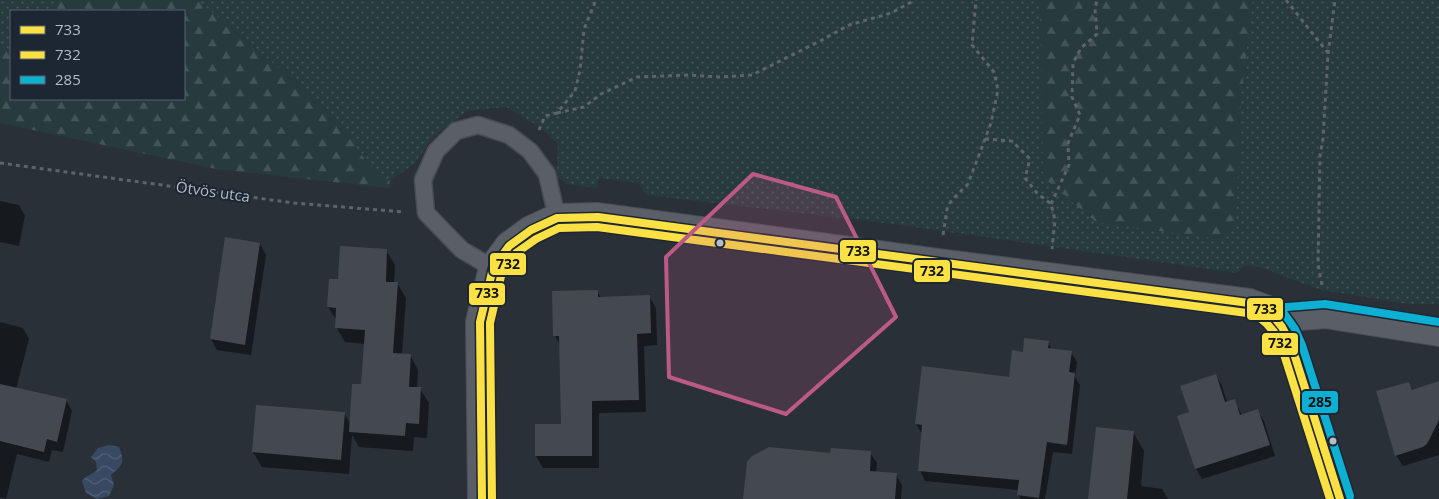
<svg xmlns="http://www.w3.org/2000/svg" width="1439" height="499" font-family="'Open Sans',sans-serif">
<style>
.grass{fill:url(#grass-dots)}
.forest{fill:url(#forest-firs)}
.water{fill:url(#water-waves)}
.shadow{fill:#0007}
.building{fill:#444950}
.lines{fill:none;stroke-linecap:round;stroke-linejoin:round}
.service-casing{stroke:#484c53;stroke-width:19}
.minor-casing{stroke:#484c53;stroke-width:30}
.tertiary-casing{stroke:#484c53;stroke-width:30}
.path{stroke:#5d636a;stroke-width:3;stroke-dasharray:4 4;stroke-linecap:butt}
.service{stroke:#5a5e66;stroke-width:16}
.minor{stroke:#5a5e66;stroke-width:28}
.tertiary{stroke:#5a5e66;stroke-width:28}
.bus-1-casing{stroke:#1d2633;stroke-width:11}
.bus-2-casing{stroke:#1d2633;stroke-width:11}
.bus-3-casing{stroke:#1d2633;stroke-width:11}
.bus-1{stroke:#fbe143;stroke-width:8}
.bus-2{stroke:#fbe143;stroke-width:8}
.bus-3{stroke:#0dafd3;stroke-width:8}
.marked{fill:#bc5a87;fill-opacity:0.2;stroke:#bc5a87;stroke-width:4;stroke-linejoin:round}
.bus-dot{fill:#b4bcc9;stroke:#1d2633;stroke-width:2}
.labels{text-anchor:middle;stroke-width:4;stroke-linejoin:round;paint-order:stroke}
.street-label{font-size:15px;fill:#b4bcc9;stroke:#1d2633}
.line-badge{stroke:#1d2633;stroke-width:2}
.pale-badge-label{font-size:14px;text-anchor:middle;font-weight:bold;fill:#111}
</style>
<defs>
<pattern id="grass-dots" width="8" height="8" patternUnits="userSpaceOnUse" patternTransform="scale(1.25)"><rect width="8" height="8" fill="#273a3e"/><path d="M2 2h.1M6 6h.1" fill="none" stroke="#445559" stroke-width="1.8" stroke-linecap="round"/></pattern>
<pattern id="forest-firs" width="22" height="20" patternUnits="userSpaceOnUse" patternTransform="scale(1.25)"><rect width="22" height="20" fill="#273a3e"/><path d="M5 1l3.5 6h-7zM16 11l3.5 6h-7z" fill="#445559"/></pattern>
<pattern id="water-waves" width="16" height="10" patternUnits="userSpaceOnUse" patternTransform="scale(1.25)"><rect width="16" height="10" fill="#384963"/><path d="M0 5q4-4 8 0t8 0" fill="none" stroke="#526178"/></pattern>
</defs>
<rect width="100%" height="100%" fill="#2a3038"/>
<!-- grass -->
<path class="grass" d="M0,0h58l-8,11h-39v40l-11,-8z
M197,0h1242v304h-31l-87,-14 -62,-23 -14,-2 -8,8 -344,-49 -247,-29 -8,-12 -39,-5 -3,10 -29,-4 -10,-7 1,-33 -18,-17 -34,-20 -39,4 -34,26 -18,26 -25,18 -17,-10 -36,-51 -23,-19 -10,-12z"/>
<!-- forest -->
<path class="forest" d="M58,0h139l107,89 10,12 23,19 36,51 17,10 -1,7 -173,-19 -216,-46v-80l11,8v48h173v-88h-134z
M1040,0h213l-12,96 -5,130 -18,13 -122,-17 -53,-45z"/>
<!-- water -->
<path class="water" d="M109,445l10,2c6,15 4,18 -8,28l3,10 -5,11 -12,3 -11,-6 -4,-12c4,-6 10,-6 15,-11l-1,-8 -5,-5 7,-9z"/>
<!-- shadow -->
<path class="shadow" d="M0,201l19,4 6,11 -6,30 -19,-4z
M260,244l6,11 -15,100 -34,-5 -6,-11z
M386,250l9,15 -1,18h3l9,15 -4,57h8l8,15 -1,18 3,1 9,14 -2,35 -13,-1 -1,14 -54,-4 -7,-12 -3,39 -87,-7 -9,-15 91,-39 7,12 11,-39 3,-42 -20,-2 -9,-15 1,-6 -9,-14 11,-27z
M597,291l4,7 48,-2 7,12 1,37 -13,1 2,66 -47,1v55h-56l-7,-12 26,-30 -2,-81 -5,-9z
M0,322l23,6 6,11 -13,50 50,11 6,11 -9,41 -11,-2 -3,12 -32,-8 -11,45 -6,-2z
M1048,342l4,8 19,2 6,10 -2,15 5,8 -8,69 -19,-2 -8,47h-24l-3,-5 1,-4 -94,-9 -5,-11 2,-36 -6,-10 94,-46 14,-25z
M1216,376l6,10 5,16 7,-2 8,15 15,-5 7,11 11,35 -73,23 -6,-10 -17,-52 11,-4z
M1409,383l4,8 26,-8v72l-36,11 -7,-11z
M1133,432l11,19 -3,35 21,3 6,10h-79z
M870,453l7,10 -1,10 20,2 6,10 -1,14h-157l88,-45z"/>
<!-- building -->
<path class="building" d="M225,237l35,6 -15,102 -35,-6z
M340,246l47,3 -1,33h12l-5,71 18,1 -2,33h12l-2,37 -13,-1 -1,13 -56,-4 3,-48h9l4,-54 -30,-2 1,-20 -9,-1 2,-28h9z
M598,290v7l52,-2 1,38 -14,1 2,66 -47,1v55h-57v-32h26l-2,-88h-6l-1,-45z
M1024,338l25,3 -1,7 24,3 -3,21 6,1 -8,72 -20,-3 -8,56 -22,-3 2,-15 -101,-9 4,-46 -7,-1 7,-58 87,11 3,-27 11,2z
M1216,374l9,28 10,-3 5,16 18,-6 12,36 -75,24 -18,-53 12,-4 -9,-26z
M1439,381v39l-12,24 -4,3 -28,9 -19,-65 33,-9 3,8z
M0,384l67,15 -10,43 -10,-3 -3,13 -44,-11z
M256,405l89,7 -4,48 -89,-8z
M1096,427l38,4 -7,68h-39z
M769,447l61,6 1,-5 40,3 -1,20 27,2 -2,26h-152l4,-37 5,-6z"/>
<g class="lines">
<defs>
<path id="service" d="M493,268l-31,-18 -36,-37 -3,-33 13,-29 20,-20 22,-6 31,10 21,16 17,23 10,44"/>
<path id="minor" d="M1275,318l50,-4 114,18"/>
<path id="tertiary" d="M482,499l-2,-177 13,-54 16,-22 22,-16 26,-12 41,-1 341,46 310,40c5,2 11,4 16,6 14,9 22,26 28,40l47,150"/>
</defs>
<!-- service casing -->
<use href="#service" class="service-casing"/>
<!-- minor casing -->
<use href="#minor" class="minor-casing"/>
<!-- tertiary casing -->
<use href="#tertiary" class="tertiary-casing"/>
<!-- path -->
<path class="path" d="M1286,0l42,53
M557,113l27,-6 17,-13 36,-17 52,-2 30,2 33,-2 68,-34 29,-16 42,-12 24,-13
M539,130l6,-14 12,-3 18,-22 5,-21 4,-41 12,-29
M985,139l27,2 18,18 -5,19 12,15 14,11 4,16 -3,29
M0,163l294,40 110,9
M1051,204l18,-39 -1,-22 12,-28 -8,-18 1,-34 8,-15 16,-14 -2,-25 2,-9
M943,235l4,-26 4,-8 17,-17 23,-61 7,-33 -4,-18 -22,-27 4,-45
M1322,285l-4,-20 2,-110 3,-16 5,-85 7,-54"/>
<!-- service -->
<use href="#service" class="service"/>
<!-- minor -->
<use href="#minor" class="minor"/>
<!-- tertiary -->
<use href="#tertiary" class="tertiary"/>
<defs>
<path id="bus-1" d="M482,499l-2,-177 13,-54 16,-22 22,-16 26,-12 41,-1 651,86 16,6 9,8 8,10 9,17 49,155"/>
<path id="bus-2" d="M492,499l-2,-176 12,-51 14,-19 20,-14 23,-11 38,-1 650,86 13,5 7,6 7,8 8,16 48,151"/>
<path id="bus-3" d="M1274,308l51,-4 114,18
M1283,312l12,17 7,16 48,151"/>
</defs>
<!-- bus-1 casing -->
<use href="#bus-1" class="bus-1-casing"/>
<!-- bus-2 casing -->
<use href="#bus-2" class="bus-2-casing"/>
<!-- bus-3 casing -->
<use href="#bus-3" class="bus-3-casing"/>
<!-- bus-1 -->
<use href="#bus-1" class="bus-1"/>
<!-- bus-2 -->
<use href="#bus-2" class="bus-2"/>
<!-- bus-3 -->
<use href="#bus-3" class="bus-3"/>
</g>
<!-- marked area -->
<path class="marked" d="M753,174l83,23 60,120 -110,97 -117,-37 -3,-120z"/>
<!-- markers -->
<g class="bus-dot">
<circle cx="720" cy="243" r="4.5"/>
<circle cx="1333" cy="441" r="4.5"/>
</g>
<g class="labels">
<!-- street labels -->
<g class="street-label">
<text transform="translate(213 192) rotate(8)" y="5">Ötvös utca</text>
</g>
</g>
<g class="line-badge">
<rect x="839" y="239" width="38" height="24" rx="5" fill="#fbe143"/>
<rect x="489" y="252" width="38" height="24" rx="5" fill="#fbe143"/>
<rect x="913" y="259" width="38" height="24" rx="5" fill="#fbe143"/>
<rect x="468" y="282" width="38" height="24" rx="5" fill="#fbe143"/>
<rect x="1246" y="297" width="38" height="24" rx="5" fill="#fbe143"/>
<rect x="1261" y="332" width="38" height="24" rx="5" fill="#fbe143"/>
<rect x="1301" y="390" width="38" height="24" rx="5" fill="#0dafd3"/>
</g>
<g class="pale-badge-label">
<text x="858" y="256">733</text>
<text x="508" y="269">732</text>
<text x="932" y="276">732</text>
<text x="487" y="298">733</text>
<text x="1265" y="314">733</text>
<text x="1280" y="348">732</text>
<text x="1320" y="407">285</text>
</g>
<!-- legend -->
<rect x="10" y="10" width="175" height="90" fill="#1d2633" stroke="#59626f"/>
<rect x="20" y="26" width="25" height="8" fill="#fbe143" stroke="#59626f"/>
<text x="55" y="35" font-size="15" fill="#b4bcc9">733</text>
<rect x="20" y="51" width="25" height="8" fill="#fbe143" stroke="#59626f"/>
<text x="55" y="60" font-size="15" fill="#b4bcc9">732</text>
<rect x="20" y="76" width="25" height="8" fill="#0dafd3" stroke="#59626f"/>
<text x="55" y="85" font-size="15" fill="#b4bcc9">285</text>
</svg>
